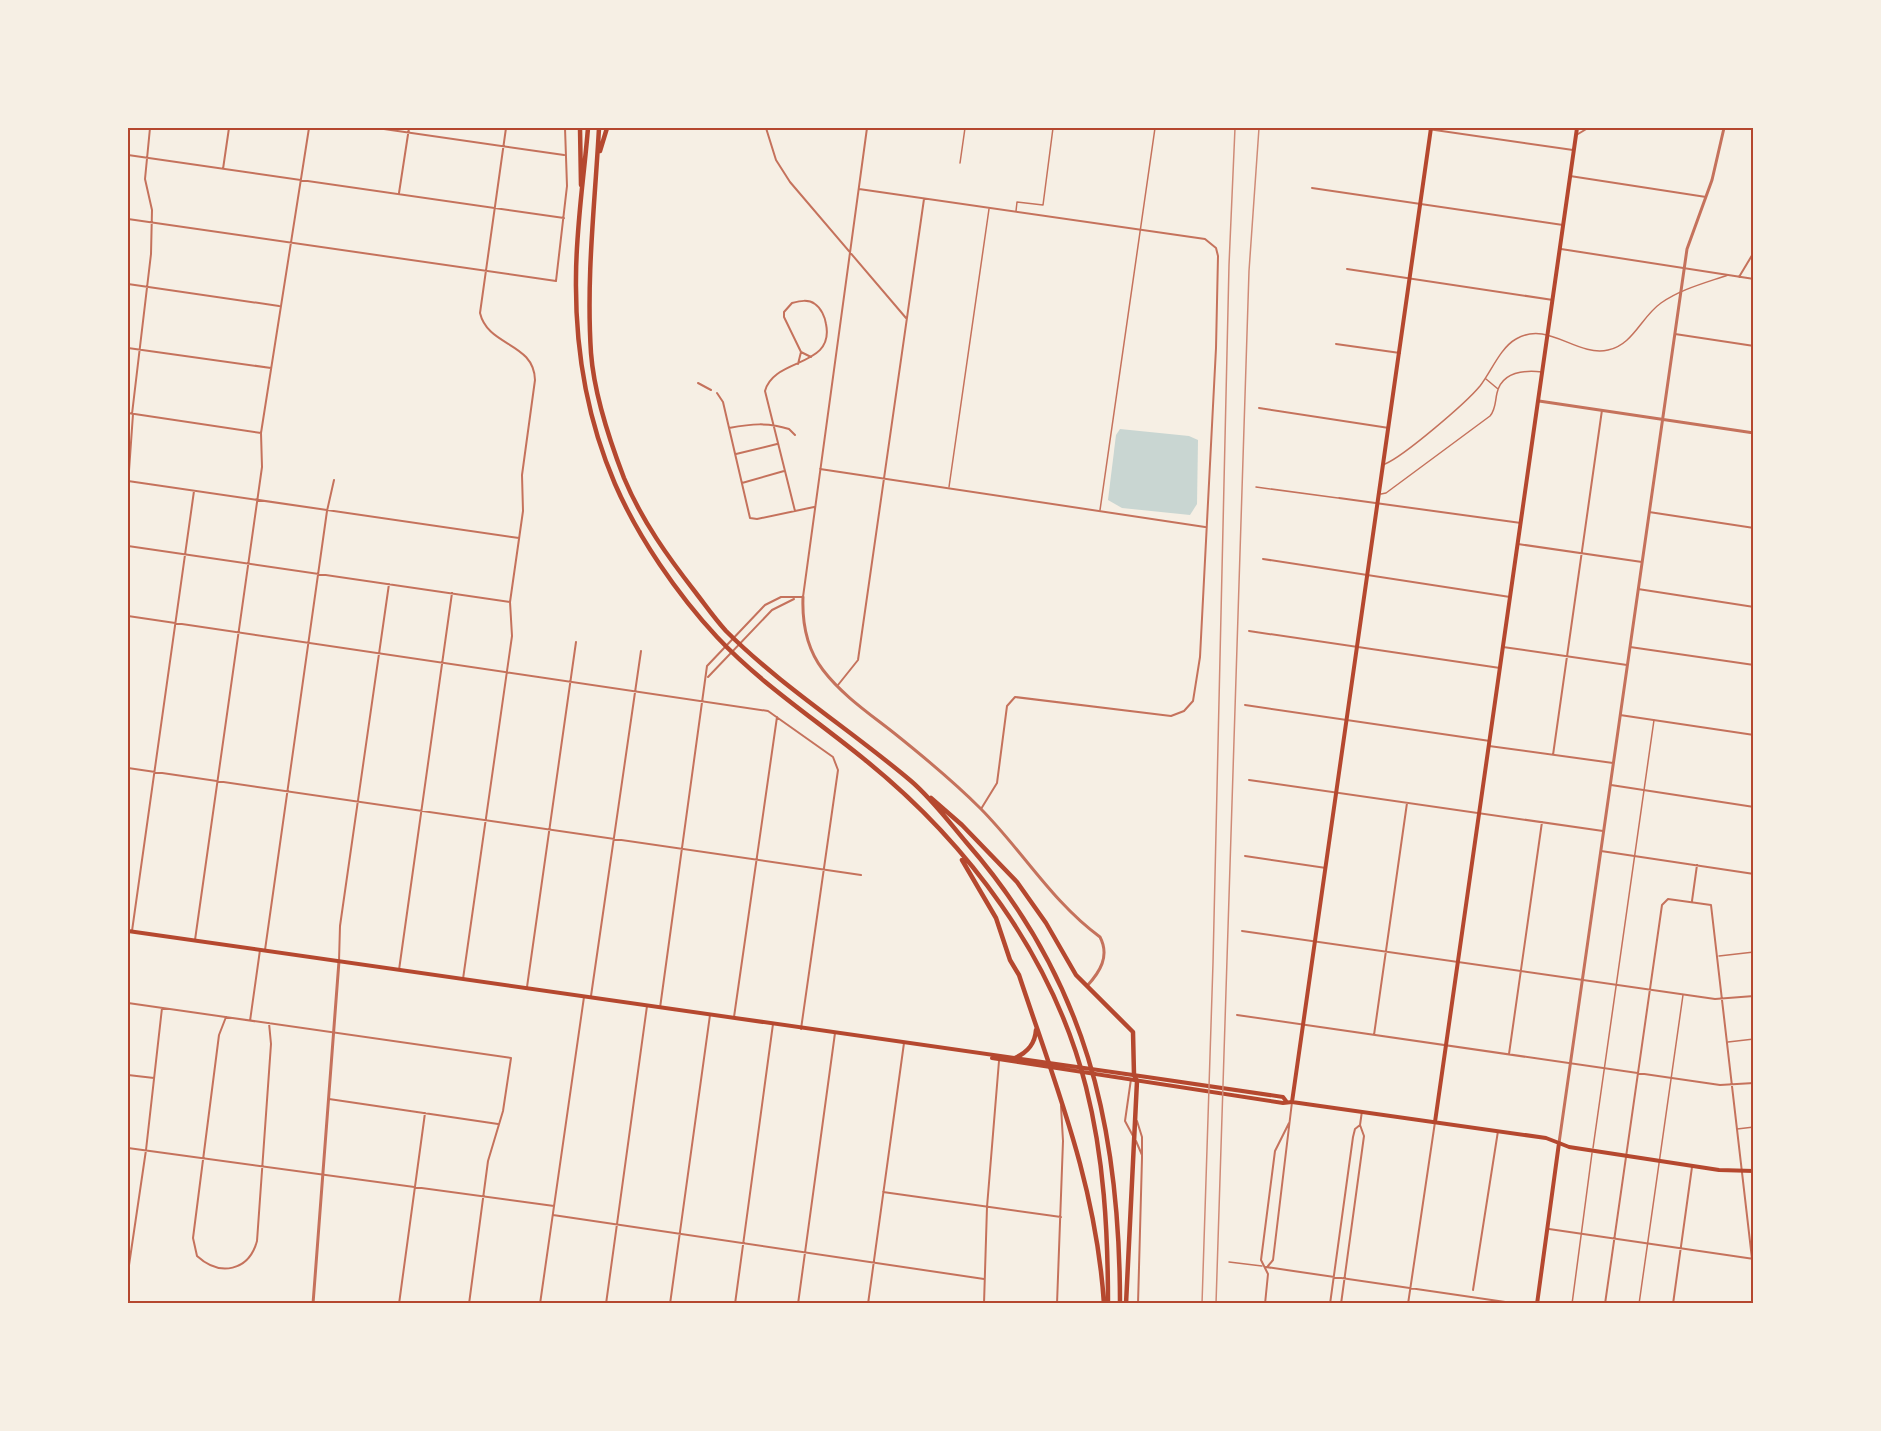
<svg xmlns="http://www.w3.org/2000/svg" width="1881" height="1431" font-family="Commissioner,sans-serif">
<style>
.water{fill:#c9d6d2}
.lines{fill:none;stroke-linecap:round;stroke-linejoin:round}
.service{stroke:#c5725c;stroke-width:1.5}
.minor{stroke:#c5725c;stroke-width:2}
.tertiary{stroke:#c5725c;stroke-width:3}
.secondary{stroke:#b5482f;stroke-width:4}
.primary{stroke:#b5482f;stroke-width:4}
.motorway{stroke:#b5482f;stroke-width:4.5}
.rail{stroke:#cf8b77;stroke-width:1.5}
.neatline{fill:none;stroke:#b5482f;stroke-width:2}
</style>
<rect width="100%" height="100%" fill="#f6efe4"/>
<!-- water -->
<path class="water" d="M1120,429l69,7 9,4 -1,64 -7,11 -68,-7 -14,-8 8,-65z"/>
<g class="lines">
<!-- service -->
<path class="service" d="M960,163l5,-35
M1016,211l1,-9 26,3 10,-77
M1486,379l12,10
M1385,464c19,-8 81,-61 95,-78 11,-14 20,-38 36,-47 32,-19 60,18 92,11 25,-5 33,-33 53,-47 20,-14 44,-20 67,-28
M949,487l40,-278
M1256,487l82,11
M1381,494l5,-1 104,-77c6,-7 5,-15 7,-23 5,-21 27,-23 45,-21
M1100,510l55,-382
M1719,956l35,-4
M1728,1042l26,-3
M1737,1129l17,-2
M1593,1148l61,-428
M1229,1262l33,4
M1572,1304l20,-151
M1639,1304l44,-309"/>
<!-- minor -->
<path class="minor" d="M377,128l187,27
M766,128l10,32 14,22 116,136
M1421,128l152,22
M1578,134l10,-6
M128,155l436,63
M223,169l6,-41
M1570,176l136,21
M1312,188l251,37
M859,189l346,50 11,9 2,8 -2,92 -16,309 -7,44 -9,10 -13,5 -156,-19 -8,9 -10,77 -16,26
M399,193l10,-65
M128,219l428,62 11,-95 -2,-58
M1561,249l193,30
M1347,269l206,31
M1739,277l15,-25
M128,284l151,22
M1675,334l79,12
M1336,344l64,9
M128,348l143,20
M798,364l3,-12
M698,383l13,7
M717,393l6,9 27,116 7,1 57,-12
M1259,408l130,20
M128,413l133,20
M132,414l19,-160 1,-44 -7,-31 5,-51
M729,428c22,-4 39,-6 60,1l6,6
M736,454l41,-10
M820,469l385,58
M128,481l391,57
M742,483l42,-12
M128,485l5,-71
M1339,498l182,25
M795,511l-30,-120c9,-34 70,-23 61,-67 -1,-7 -5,-16 -11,-20 -7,-5 -15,-3 -23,-1l-8,9v5l17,35 10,5
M1649,512l105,16
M1518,544l124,18
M128,546l382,56
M1263,559l247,38
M1638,589l116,18
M128,616l640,95 65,46 5,13 -37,259
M1249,631l251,37
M1503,647l124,18
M1630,647l124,18
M708,677l64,-67 22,-11
M838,685l20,-25 66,-461
M1245,705l245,36
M1620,715l134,20
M1489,746l124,17
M1553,755l49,-345
M128,768l733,107
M1249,780l354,51
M1611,785l143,22
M1601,851l153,23
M1245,856l81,12
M1692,901l5,-36
M132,931l62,-440
M1242,931l473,68 39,-3
M195,940l67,-473 -1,-34 48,-305
M265,950l62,-439 7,-31
M339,961l1,-35 49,-342
M399,970l53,-377
M463,979l49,-343 -2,-34 13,-91 -1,-36 13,-95c-1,-38 -47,-33 -55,-67l26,-185
M527,987l49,-345
M591,996l50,-345
M128,1003l383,55 -8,53 -15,50 -19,143
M660,1008l47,-342 58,-61 16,-8h22l64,-469
M1237,1015l483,70 34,-2
M226,1017l-7,18 -26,203 4,18c23,21 52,15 60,-15l14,-197 -2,-21
M734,1017l43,-300
M250,1021l10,-71
M1374,1035l33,-232
M1509,1054l33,-232
M128,1075l26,3
M1131,1079l-6,42 8,15
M329,1099l169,25
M1137,1121l5,16v21l-4,146
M1136,1141l6,14
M128,1148l426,58
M883,1192l178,25
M553,1215l431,64
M1549,1229l205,30
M1268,1266l5,-6 19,-158
M1266,1267l253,37
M128,1272l18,-122 16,-142
M1473,1290l25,-159
M399,1304l26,-191
M540,1304l44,-307
M606,1304l41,-298
M670,1304l40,-289
M735,1304l38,-280
M798,1304l37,-271
M868,1304l36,-261
M984,1304l3,-97 12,-146
M1057,1304l6,-163 -2,-35
M1265,1304l3,-30 -7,-14 14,-109 14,-28
M1330,1304l23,-167 2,-8 5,-4
M1341,1304l23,-168 -4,-11 2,-14
M1408,1304l27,-182
M1605,1304l57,-399 6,-6 43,6 43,371
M1673,1304l19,-137"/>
<!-- tertiary -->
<path class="tertiary" d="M1539,401l215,32
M803,597c-1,26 4,52 20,73 19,25 47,44 71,63 30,24 59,48 86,75 42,42 72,94 120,129 10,19 0,35 -13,49
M1559,1143l128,-894 25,-69 12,-52
M313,1304l26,-343"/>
<!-- secondary -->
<path class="secondary" d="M128,931l1019,146 136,20 3,4
M992,1058l291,45 9,-1
M1559,1143l10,4 150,23 35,1"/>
<!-- primary -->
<path class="primary" d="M1431,128l-139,974 254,36 13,5 -22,161
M1435,1122l142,-994"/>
<!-- motorway -->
<path class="motorway" d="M580,128l1,57
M588,128c-4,49 -12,100 -12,149 -1,70 11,142 39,207 23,53 62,110 102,153 43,46 98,82 147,122 103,83 189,197 222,328 18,71 22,144 22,217
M599,128c-4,75 -13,149 -8,225 3,41 18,86 33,125 18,43 44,79 72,115 10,13 19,26 30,38 56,56 125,99 185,150 21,18 38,41 55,61 120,137 154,284 154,462
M600,151l7,-23
M931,798l31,27 55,57 29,41 30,52 57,57 1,43 3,6 -11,223
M962,860l34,58 14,42 9,15c37,112 77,209 85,329
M1015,1058c13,-6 20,-14 21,-28"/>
<!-- rail -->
<path class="rail" d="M1202,1304l11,-341 16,-698 6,-137
M1216,1304l33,-1033 10,-143"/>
</g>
<!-- border -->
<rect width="1881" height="1431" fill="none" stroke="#f6efe4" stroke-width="258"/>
<rect x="129" y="129" width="1623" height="1173" class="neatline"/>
</svg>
